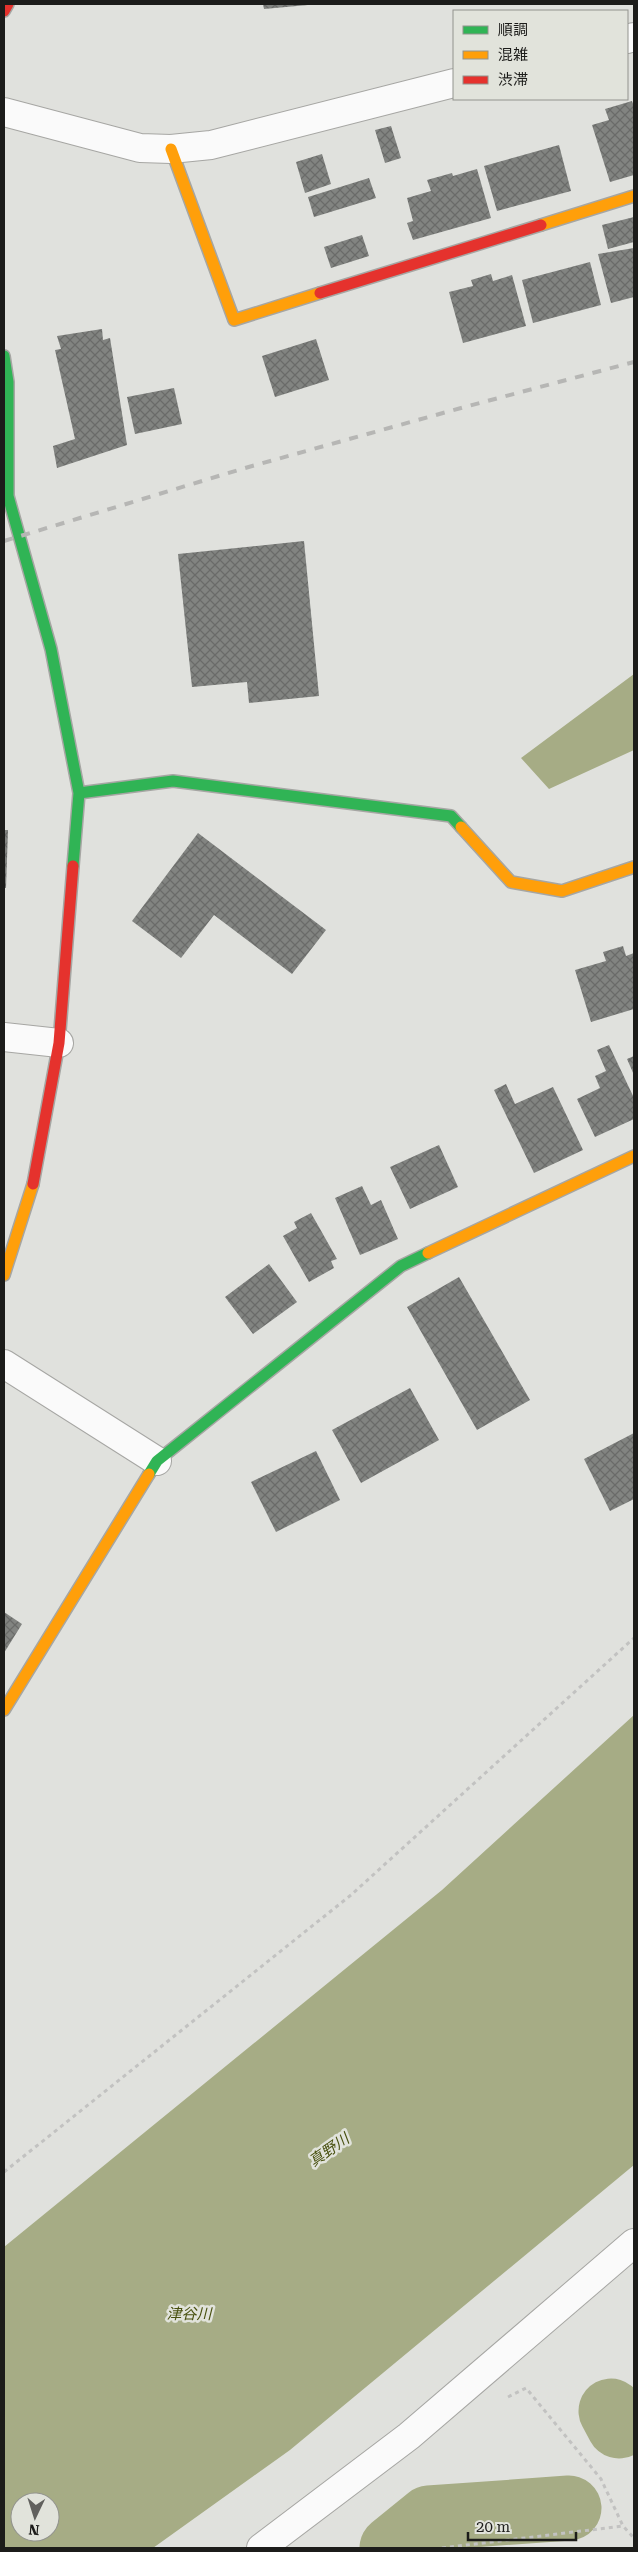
<svg xmlns="http://www.w3.org/2000/svg" width="638" height="2552" font-family="'Roboto Serif','Noto Sans JP',serif">
<style>
.water{fill:#a6ac85;fill-rule:evenodd}
.lines{fill:none;stroke-linecap:round;stroke-linejoin:round}
.river{stroke:#a6ac85;stroke-width:65}
.building{fill:url(#building-cross-hatch)}
.street-casing{stroke:#a6a6a3;stroke-width:30}
.fast-casing{stroke:#a6a6a3;stroke-width:14}
.slow-casing{stroke:#a6a6a3;stroke-width:14}
.jam-casing{stroke:#a6a6a3;stroke-width:14}
.path{stroke:#c2c2c1;stroke-width:3;stroke-dasharray:4 4;stroke-linecap:butt}
.street{stroke:#fafafa;stroke-width:28}
.fast{stroke:#30b455;stroke-width:11}
.slow{stroke:#ff9f0a;stroke-width:11}
.jam{stroke:#e5322d;stroke-width:11}
.rail{stroke:#b6b6b4;stroke-width:4;stroke-dasharray:9 9;stroke-linecap:butt}
.labels{text-anchor:middle;stroke-width:5;stroke-linejoin:round;paint-order:stroke}
.water-label{font-size:15px;font-style:italic;fill:#48500f;stroke:#e1e3db}
</style>
<defs>
<pattern id="building-cross-hatch" width="8" height="8" patternUnits="userSpaceOnUse" patternTransform="scale(1.25)"><rect width="8" height="8" fill="#828481"/><path d="M0 0l8 8M0 8l8-8" fill="none" stroke="#6a6b69"/></pattern>
</defs>
<rect width="100%" height="100%" fill="#e0e1dd"/>
<!-- water -->
<path class="water" d="M634,674v76l-85,39 -28,-31z
M634,1715v450l-344,285 -137,98h-149v-301l438,-357zM20,2502h30v30h-30z"/>
<g class="lines">
<!-- river -->
<path class="river" d="M611,2411l8,15
M392,2548l37,-30 140,-10"/>
</g>
<!-- building -->
<path class="building" d="M263,4h45v1l-44,4z
M632,101l2,6v68l-24,7 -18,-57 17,-5 -4,-11z
M391,126l10,32 -16,5 -10,-33z
M559,145l12,46 -74,20 -13,-45z
M322,154l9,30 -26,9 -9,-31z
M477,169l14,49 -78,22 -6,-17 6,-2 -6,-23 24,-7 -4,-11 25,-7 1,3z
M369,178l7,20 -62,19 -6,-20z
M634,217v25l-26,7 -6,-24z
M362,235l7,21 -38,12 -7,-21z
M634,248v49l-23,6 -13,-49z
M590,262l11,43 -68,18 -11,-43z
M491,274l2,7 19,-6 14,51 -63,17 -14,-51 24,-6 -2,-6z
M102,329l1,11 7,-2 17,107 -70,23 -4,-22 22,-7 -20,-89 6,-1 -4,-13z
M316,339l13,41 -54,17 -13,-41z
M174,388l8,36 -47,10 -8,-37z
M304,541l15,155 -70,7 -2,-21 -55,5 -14,-133z
M4,830h4l-2,58h-2z
M198,833l128,97 -34,44 -78,-59 -33,43 -49,-37z
M623,946l3,10 8,-3v56l-43,13 -16,-52 31,-9 -3,-9z
M609,1045l25,53v21l-39,18 -18,-38 23,-11 -5,-12 11,-5 -9,-21z
M634,1056v19l-7,-16z
M506,1084l9,20 38,-17 30,63 -49,23 -40,-83z
M439,1145l19,42 -48,22 -20,-42z
M362,1186l9,19 10,-5 17,39 -38,16 -25,-57z
M311,1213l26,46 -6,2 3,7 -25,14 -26,-46 14,-8 -3,-6z
M269,1264l28,38 -44,32 -28,-37z
M459,1277l71,123 -53,30 -70,-123z
M410,1388l29,52 -78,43 -29,-53z
M634,1433v66l-24,12 -26,-52z
M316,1451l24,49 -64,32 -25,-50z
M4,1612l18,12 -18,29z"/>
<g class="lines">
<defs>
<path id="street" d="M627,39l7,-2
M4,112l136,36 31,1 40,-4 243,-62
M4,1037l55,6
M4,1364l153,97
M261,2548l148,-112 225,-193"/>
<path id="fast" d="M4,356l4,26v114l43,153 28,144 -6,73
M79,793l94,-12 278,35 10,11
M149,1474l8,-13 244,-195 27,-13"/>
<path id="slow" d="M171,149l63,171 86,-27
M541,225l93,-29
M461,827l50,55 51,9 72,-24
M428,1253l206,-97
M4,1275l29,-91
M4,1710l145,-236"/>
<path id="jam" d="M4,11l4,-7
M320,293l221,-68
M33,1184l26,-141 14,-177"/>
</defs>
<!-- street casing -->
<use href="#street" class="street-casing"/>
<!-- fast casing -->
<use href="#fast" class="fast-casing"/>
<!-- slow casing -->
<use href="#slow" class="slow-casing"/>
<!-- jam casing -->
<use href="#jam" class="jam-casing"/>
<!-- path -->
<path class="path" d="M4,2172l347,-277 283,-257
M508,2397l18,-9 75,91 22,47 11,12
M442,2548l181,-22"/>
<!-- street -->
<use href="#street" class="street"/>
<!-- fast -->
<use href="#fast" class="fast"/>
<!-- slow -->
<use href="#slow" class="slow"/>
<!-- jam -->
<use href="#jam" class="jam"/>
<!-- rail -->
<path class="rail" d="M4,541l241,-73 216,-60 173,-46"/>
</g>
<g class="labels">
<!-- water labels -->
<g class="water-label">
<text transform="translate(329 2150) rotate(-35)" y="5">真野川</text>
<text x="189" y="2319">津谷川</text>
</g>
</g>
<!-- border -->
<rect width="638" height="2552" fill="none" stroke="#1c1c1a" stroke-width="10"/>
<!-- legend -->
<rect x="453" y="10" width="175" height="90" fill="#e1e3db" stroke="#92938e"/>
<rect x="463" y="26" width="25" height="8" fill="#30b455" stroke="#92938e"/>
<text x="498" y="35" font-size="15" fill="#1c1c1a">順調</text>
<rect x="463" y="51" width="25" height="8" fill="#ff9f0a" stroke="#92938e"/>
<text x="498" y="60" font-size="15" fill="#1c1c1a">混雑</text>
<rect x="463" y="76" width="25" height="8" fill="#e5322d" stroke="#92938e"/>
<text x="498" y="85" font-size="15" fill="#1c1c1a">渋滞</text>
<!-- north arrow -->
<g transform="translate(35 2517) rotate(184)"><circle r="24" fill="#e1e3db" stroke="#92938e"/>
<path d="M0-4L9 19L0 12L-9 19Z" fill="#61615e"/>
<text y="-8" font-size="14" font-weight="bold" text-anchor="middle" fill="#1c1c1a">N</text>
</g>
<!-- scale -->
<path d="M468 2532v8h108v-8" fill="none" stroke="#1c1c1a" stroke-width="2.5"/>
<text x="476" y="2532" font-size="15" fill="#1c1c1a" stroke="#e1e3db" stroke-width="4" paint-order="stroke">20 m</text>
</svg>
